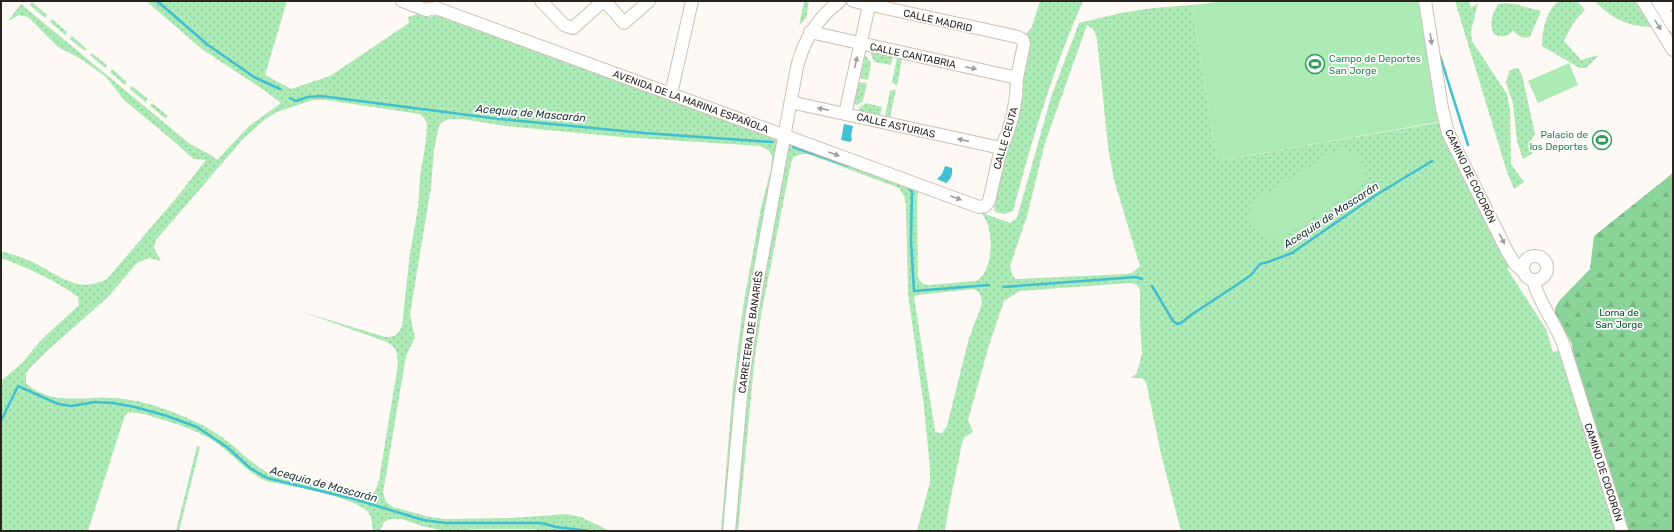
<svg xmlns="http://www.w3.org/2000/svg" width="1674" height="532" font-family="Rubik,sans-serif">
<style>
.green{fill:url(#green-dots);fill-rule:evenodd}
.forest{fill:url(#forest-firs)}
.pitch{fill:#aceab6}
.water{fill:#40c0d0}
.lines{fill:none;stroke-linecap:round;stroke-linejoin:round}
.stream{stroke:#40c0d0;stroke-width:2.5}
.minor-casing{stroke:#ccc0b5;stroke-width:14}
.minor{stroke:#fff;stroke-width:12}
.oneway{fill:#9f9c9b}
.labels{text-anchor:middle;stroke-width:3.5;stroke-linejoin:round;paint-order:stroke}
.street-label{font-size:10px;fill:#292420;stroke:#fff}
.leisure-label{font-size:10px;fill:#27864d;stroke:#fff;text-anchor:start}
.park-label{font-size:10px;fill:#025924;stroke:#fff}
.water-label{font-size:11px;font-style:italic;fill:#1c3235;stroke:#fff}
</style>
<defs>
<pattern id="green-dots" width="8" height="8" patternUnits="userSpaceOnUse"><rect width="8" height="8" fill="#aceab6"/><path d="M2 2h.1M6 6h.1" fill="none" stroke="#94c99c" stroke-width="1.8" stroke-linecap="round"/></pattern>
<pattern id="forest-firs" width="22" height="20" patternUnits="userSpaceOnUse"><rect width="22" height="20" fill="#8bd499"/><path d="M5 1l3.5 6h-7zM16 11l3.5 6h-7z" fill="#78b684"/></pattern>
</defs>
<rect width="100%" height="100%" fill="#fef9f5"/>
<!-- green -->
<path class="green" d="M146,1h141l-22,74 26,14 39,-13 79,-53 -1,-6 12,-4 9,4 12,-3 479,173 -3,10 1,81 5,6 5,1 48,-4c16,-9 17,-39 12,-56 -2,-6 -6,-11 -9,-16l9,6 22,8 7,-5 34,-121 28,-74 42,-10 32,-5 39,-3 25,156 225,-39 67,139 -1,9 38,59 7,23 7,-2 56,181h-435l-20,-77 -15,-72 -4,-4h-11l6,-5 5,-20 -2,-30v-33l-3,-5 -6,-2 -112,8 -15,10 -15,44 -21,75 5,12 -8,5 -3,5c-5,30 -13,59 -17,89h-28l13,-49v-14l-6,-61 -16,-113 -2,-89 -2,-9 -5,-8 -91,-34h-6l-8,3 -3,6 -29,147 -7,46 -17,175h-17l12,-144 10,-80 18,-100 10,-38 1,-13 -3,-5 -8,-5 -139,-9 -117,-11 -43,-7h-13l-7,3 -3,4 -5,24 -3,37 -21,127 5,24 -9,18 -23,137 3,9 7,5 37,10 15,2 66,-1 56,-4 14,3 29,14h-71l-6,-2h-52l-36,2 -23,-5 -20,-7h-12l-6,3 -4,9h-7c-1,-6 -1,-13 -4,-18 -11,-15 -80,-28 -100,-31 -19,-7 -31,-22 -47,-35 -19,-15 -39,-21 -62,-28 -10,-3 -22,-8 -33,-6l-3,5 -36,113h-87v-150l21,-18 19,-23 38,-35 -1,-8c-23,-17 -50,-29 -77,-39v-7c10,3 20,6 29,10 27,12 47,34 77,18l70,-82 29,-37 -12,-1 -5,-4 -19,-17 -46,-38 -18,-23 -25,-18 -23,-12 -30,-30 -9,-2 -11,6 13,-17 169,140 21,11 6,5 32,-34 32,-23 -17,-13 -61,-40zM1087,25l7,5 3,9 11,108 6,33 26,86 -8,7 -4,1 -113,5 -3,-5 -2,-8 17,-50 18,-73zM313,100h13l94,14 4,4 3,5 -1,18 -6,35 -2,32 -8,45 -8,73c-4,9 -7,11 -17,11l-85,-26 87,31c10,5 10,12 11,22l-19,116c-3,10 -5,16 -16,16l-87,-19c-21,-9 -35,-26 -53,-39 -25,-18 -57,-30 -86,-37 -14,-3 -29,-4 -43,-3 -24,1 -49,3 -68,-15v-10l4,-5 17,-17 61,-54 29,-34 12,-5 12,3 -7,-13 2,-8 87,-101 21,-19 13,-8zM973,289l5,2 3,6 1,7 -13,34 -22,88 -5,7h-4l-3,-2 -21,-134 3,-2z
M804,1h5l-3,17 -7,8z
M1040,1h43c-30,68 -51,138 -70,210l-9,3 -9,-2 -2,-10 32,-167 8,-9h-1z
M1455,1h14l2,7 7,-5 -7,28 1,10 35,53 3,15 1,55 13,18 -10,7 -8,-20z
M1559,1h18l8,9 -11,12 -10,19 17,19 18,-5 -13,13h-6l-4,-2 -34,-20c0,-15 4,-36 17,-45z
M1594,1h41l16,26c-27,-1 -38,-9 -57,-26z
M32,2l15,13 -2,3 -15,-13z
M1504,3l11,1 26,7 -11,26c-6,2 -13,-1 -17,-7 -4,7 -13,8 -19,4 -6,-10 -1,-21 4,-30z
M52,19l15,13 -2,3 -15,-13z
M72,36l15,13 -2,2 -15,-12z
M871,52l22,4 -2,9 -16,-3 -4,-7z
M92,53l15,12 -2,3 -15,-13z
M865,56l2,1 4,6 -3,17 -8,-2z
M897,58l5,1 -5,27 -5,-4z
M1515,68h3l4,7 13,59 -7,12 5,7 -10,6 -6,-18 -4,-38 -7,-20 3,-12z
M112,69l15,13 -2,3 -15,-13z
M859,82l8,1 -4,18 -6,4 -3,-1z
M132,86l16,13 -3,3 -15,-13z
M896,89l-6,28 -5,-1 5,-25z
M152,103l16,13 -3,2 -15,-12z
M866,103l16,4 -2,8 -21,-4v-3z
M197,446l3,1 -21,84h-3z"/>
<!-- forest -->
<path class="forest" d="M1673,173v358h-46l-54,-172 -1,-15 -17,-30v-6l4,-7 31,-32 4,-33z"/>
<!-- pitch -->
<path class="pitch" d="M1227,1h192l19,121 -221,39 -25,-156z
M1569,63l9,22 -40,18 -10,-22z
M1341,149c22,2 31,23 18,40l-80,49c-24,4 -39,-19 -23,-38l75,-47z"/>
<!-- water -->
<path class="water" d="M844,124l9,2 -2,10 1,4 -2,2 -9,-2z
M945,166l7,2c1,6 -1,11 -6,15l-9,-4 5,-5z"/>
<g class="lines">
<!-- stream -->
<path class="stream" d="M157,1l51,44 46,32 26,12
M1440,56l28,89
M290,98l6,3 12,-4 13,-1 178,23 145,14 128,9
M793,147l56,19
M907,186l5,6 -1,49 3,50 75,-6
M1152,286l21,35 4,3 4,-1 10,-8 44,-29 16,-11 9,-11 8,-2 24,-9 84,-58 56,-34
M1003,287l133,-10 6,2
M1,421l17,-35 40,18 13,2 24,-4 18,1 22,4 32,9 30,11 30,20 23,21 17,10 87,21 69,21 23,3h95l15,4 34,4"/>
<defs>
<path id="minor" d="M402,1l24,9 10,-2 543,199 6,-1 4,-5 12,-53 7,-16 5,-18 3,-18 1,-18 7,-34 -1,-4 -5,-3 -165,-36
M541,1l23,24 9,3 30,-27
M605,1l19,22 25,-22
M1425,1l17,107 6,25 59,118 8,13 9,8
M1643,1l30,49
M1658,1l15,25
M1662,7l11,-5
M810,32l207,46
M671,94l21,-93
M791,101l8,3 202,44
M845,114l25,-113
M1523 268a12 12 0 1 1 24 0a12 12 0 1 1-24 0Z
M1533,280c6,24 23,43 31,66l58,185
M729,531l12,-135 11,-84 45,-245c7,-28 20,-49 43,-66"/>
</defs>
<!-- minor casing -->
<use href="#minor" class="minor-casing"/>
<!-- minor -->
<use href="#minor" class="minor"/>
</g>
<!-- one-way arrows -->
<defs><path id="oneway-solid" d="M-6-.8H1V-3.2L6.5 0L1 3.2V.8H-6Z"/></defs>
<g class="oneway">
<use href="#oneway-solid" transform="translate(1658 25) rotate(58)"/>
<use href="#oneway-solid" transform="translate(1431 39) rotate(81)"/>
<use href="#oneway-solid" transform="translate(856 62) rotate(-78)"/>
<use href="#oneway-solid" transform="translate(971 68) rotate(12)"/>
<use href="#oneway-solid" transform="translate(823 109) rotate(-168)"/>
<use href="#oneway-solid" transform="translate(963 140) rotate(-167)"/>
<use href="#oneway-solid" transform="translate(834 154) rotate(20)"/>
<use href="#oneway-solid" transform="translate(956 198) rotate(20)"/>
<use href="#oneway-solid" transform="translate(1502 239) rotate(63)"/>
</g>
<!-- icons -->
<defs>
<symbol id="stadium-ring" viewBox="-11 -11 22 22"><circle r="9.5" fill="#fff" stroke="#2e9e5b" stroke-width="1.5"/><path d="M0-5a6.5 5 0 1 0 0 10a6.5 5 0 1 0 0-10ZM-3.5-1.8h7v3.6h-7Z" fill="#2e9e5b"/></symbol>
</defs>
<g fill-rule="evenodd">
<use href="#stadium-ring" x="1304" y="53" width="22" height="22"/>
<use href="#stadium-ring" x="1591" y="129" width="22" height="22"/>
</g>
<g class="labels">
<!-- street labels -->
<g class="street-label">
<text transform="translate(938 20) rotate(13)" y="4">CALLE MADRID</text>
<text transform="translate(913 55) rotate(12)" y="4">CALLE CANTABRIA</text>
<text transform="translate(691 101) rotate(20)" y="4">AVENIDA DE LA MARINA ESPAÑOLA</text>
<text transform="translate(896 125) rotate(13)" y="4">CALLE ASTURIAS</text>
<text transform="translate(1005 138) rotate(-74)" y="4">CALLE CEUTA</text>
<text transform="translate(1471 176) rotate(64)" y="4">CAMINO DE COCORÓN</text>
<text transform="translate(750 332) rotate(-82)" y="4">CARRETERA DE BANARIÉS</text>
<text transform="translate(1604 472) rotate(72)" y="4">CAMINO DE COCORÓN</text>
</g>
<!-- leisure labels -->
<g class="leisure-label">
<text x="1329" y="62">Campo de Deportes<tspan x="1329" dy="12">San Jorge</tspan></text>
<text x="1588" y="138" text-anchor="end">Palacio de<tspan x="1588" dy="12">los Deportes</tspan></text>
</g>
<!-- park labels -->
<g class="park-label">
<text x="1619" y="316">Loma de<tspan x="1619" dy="12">San Jorge</tspan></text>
</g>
<!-- water labels -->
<g class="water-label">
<text transform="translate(531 113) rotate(5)" y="4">Acequia de Mascarán</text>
<text transform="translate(1331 215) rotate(-33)" y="4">Acequia de Mascarán</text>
<text transform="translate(324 484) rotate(15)" y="4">Acequia de Mascarán</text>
</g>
</g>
<!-- border -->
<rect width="1674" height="532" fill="none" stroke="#292420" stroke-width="4"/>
</svg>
